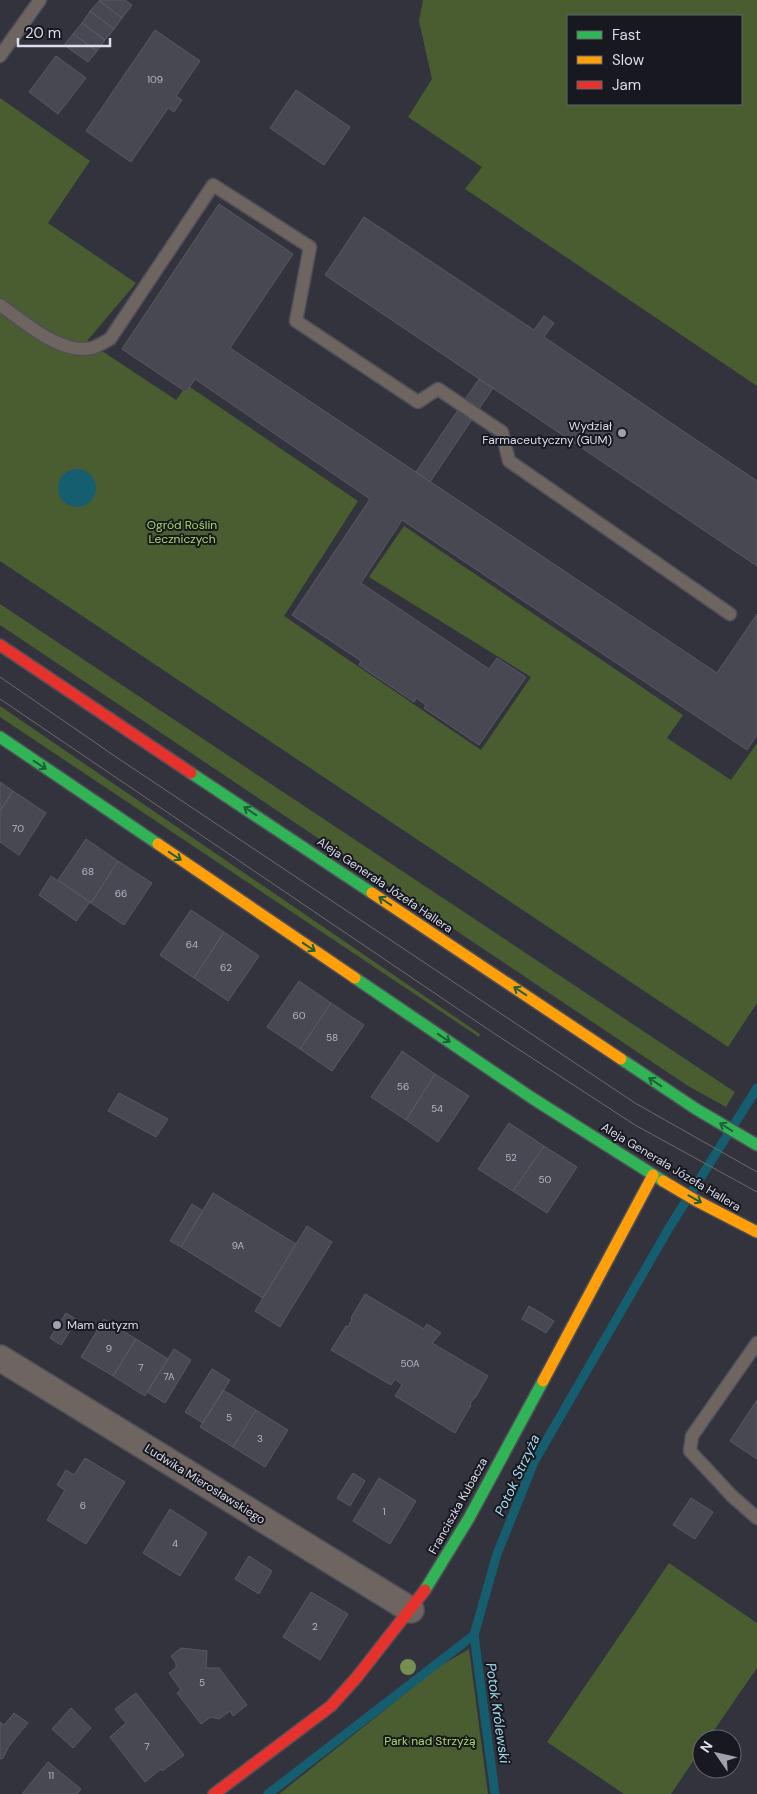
<svg xmlns="http://www.w3.org/2000/svg" width="757" height="1794" font-family="'DM Sans',sans-serif">
<style>
.green{fill:#495d30;fill-rule:evenodd}
.water{fill:#155e70}
.lines{fill:none;stroke-linecap:round;stroke-linejoin:round}
.stream{stroke:#155e70;stroke-width:9}
.building{fill:#474851;stroke:#585a62}
.lane-casing{stroke:#4e4f58;stroke-width:15}
.street-casing{stroke:#4e4f58;stroke-width:28}
.fast-casing{stroke:#4e4f58;stroke-width:14}
.slow-casing{stroke:#4e4f58;stroke-width:14}
.jam-casing{stroke:#4e4f58;stroke-width:14}
.lane{stroke:#6e6460;stroke-width:12}
.street{stroke:#6e6460;stroke-width:25}
.fast{stroke:#30b455;stroke-width:11}
.slow{stroke:#ff9f0a;stroke-width:11}
.jam{stroke:#e5322d;stroke-width:11}
.tram{stroke:#6e6a6c;stroke-width:1}
.tree{fill:#748f50}
.oneway{stroke:#225e38}
.poi-dot{fill:#a0a1ad;stroke:#171820;stroke-width:2}
.labels{text-anchor:middle;stroke-width:4;stroke-linejoin:round;paint-order:stroke}
.number-label{font-size:10px;fill:#b6b7c3}
.poi-label{font-size:12px;fill:#dbdce9;stroke:#171820;text-anchor:end}
.park-label{font-size:12px;fill:#aada60;stroke:#171820}
.street-label{font-size:12px;fill:#dbdce9;stroke:#171820}
.water-label{font-size:14px;font-style:italic;fill:#a6dff1;stroke:#171820}
</style>
<rect width="100%" height="100%" fill="#32333d"/>
<!-- green -->
<path class="green" d="M423,0h334v386l-292,-197 17,-22 -74,-50 24,-38 -13,-58zM568,16h173v88h-173z
M0,98l90,63 -42,62 88,60 -49,58 89,59 11,-15 171,116 -74,115 197,134 50,-73 -162,-100 35,-51 279,189 -16,23 64,42 26,-37v260l-29,44 -728,-486z
M0,604l735,488 -9,15 -38,-21 -688,-461z
M0,706l480,328 -1,3 -479,-320z
M669,1563l88,60v45l-49,71h-6v9l-31,46h-47l-77,-52z
M469,1649l19,145h-209l161,-128z"/>
<!-- water -->
<path class="water" d="M58 488a19 19 0 1 1 38 0a19 19 0 1 1-38 0Z"/>
<g class="lines">
<!-- stream -->
<path class="stream" d="M474,1635l21,159
M268,1794l206,-159 23,-81 37,-92 135,-234 88,-140"/>
</g>
<!-- building -->
<path class="building" d="M99,0h26l7,5 -10,13z
M99,1l23,17 -8,11 -24,-18z
M90,11l24,18 -9,11 -23,-17z
M82,23l23,17 -8,11 -24,-17z
M155,30l45,31 -24,35 6,4 -8,12 -6,-4 -37,54 -45,-31z
M73,34l24,17 -9,11 -24,-17z
M56,56l30,22 -28,36 -29,-22z
M296,90l54,37 -26,38 -54,-37z
M219,204l74,50 -63,94 487,325 40,-59v121l-10,15 -345,-230 -41,63 128,86 8,-11 29,19 -47,68 -55,-37 2,-3 -10,-7 -2,4 -55,-37 2,-4 -69,-46 78,-116 -175,-120 -9,13 -64,-43z
M364,217l170,113 10,-14 10,7 -10,14 213,144v85l-432,-291z
M479,379l14,9 -63,94 -14,-10z
M0,782l13,9 -13,20z
M13,791l33,22 -27,42 -19,-13v-31z
M86,839l32,22 -27,42 -33,-23z
M118,861l34,22 -28,42 -33,-22z
M51,876l39,26 -14,19 -37,-26z
M191,910l33,22 -30,46 -34,-23z
M224,932l35,24 -31,45 -34,-23z
M299,981l32,22 -31,46 -33,-22z
M331,1003l33,22 -32,46 -32,-22z
M402,1051l33,23 -29,46 -35,-23z
M435,1074l34,22 -31,46 -32,-22z
M119,1093l49,26 -12,18 -48,-26z
M509,1123l35,23 -31,45 -35,-22z
M544,1146l33,21 -30,46 -34,-22z
M213,1193l83,51 -33,54 -82,-51z
M192,1204l11,7 -22,36 -11,-6z
M307,1226l25,16 -52,85 -25,-16z
M365,1294l59,35 3,-5 14,9 -9,10 56,33 -13,22h-1l-4,6 1,1 -16,28 -60,-37 7,-11 -7,-6 -4,6 -60,-35 15,-24 2,1 4,-8 -1,-1z
M529,1306l25,15 -8,12 -24,-14z
M66,1313l11,7 -16,25 -11,-7z
M104,1319l32,20 -23,37 -32,-19z
M136,1339l32,20 -23,37 -32,-20z
M174,1349l17,11 -26,43 -18,-11z
M212,1369l18,11 -27,43 -18,-11z
M223,1390l33,20 -23,37 -33,-20z
M757,1400v59l-27,-18z
M256,1410l32,20 -23,37 -32,-20z
M85,1458l40,24 -39,62 -39,-24 18,-30 -8,-5 9,-15 8,5z
M353,1473l12,8 -15,25 -13,-8z
M379,1478l37,23 -26,43 -37,-23z
M691,1498l22,14 -18,27 -22,-14z
M170,1509l37,24 -27,43 -37,-23z
M249,1556l23,15 -13,23 -24,-15z
M311,1592l37,22 -28,46 -37,-23z
M181,1648l26,3 -1,17h13l28,37 -14,11 -3,-5 -11,8 -8,-2 -10,7 -24,-31 4,-3 -12,-17 7,-5v-5l-5,-7z
M136,1693l48,62 -22,16 -1,-2 -16,13 -35,-45 16,-14 -11,-14z
M71,1708l20,20 -18,20 -21,-19z
M14,1713l14,10 -19,23 -6,12 -3,1v-37l4,3 1,-1z
M48,1762l33,27 -4,5h-55z"/>
<g class="lines">
<defs>
<path id="lane" d="M0,56l40,-56
M0,305c25,17 60,50 92,43 6,-2 12,-6 18,-9l103,-154 97,62 -14,74 122,81 20,-13 64,43 7,29 221,153
M757,1343l-65,93 -2,15 42,45 25,22"/>
<path id="street" d="M0,1358l411,252"/>
<path id="fast" d="M0,737l158,107
M191,773l181,120
M355,978l177,120 131,83
M621,1059l75,50 61,36
M425,1590l44,-72 74,-137"/>
<path id="slow" d="M158,844l197,134
M372,893l249,166
M663,1181l32,19 62,32
M543,1381l110,-206"/>
<path id="jam" d="M0,645l191,128
M214,1794l117,-88 26,-29 68,-87"/>
</defs>
<!-- lane casing -->
<use href="#lane" class="lane-casing"/>
<!-- street casing -->
<use href="#street" class="street-casing"/>
<!-- fast casing -->
<use href="#fast" class="fast-casing"/>
<!-- slow casing -->
<use href="#slow" class="slow-casing"/>
<!-- jam casing -->
<use href="#jam" class="jam-casing"/>
<!-- lane -->
<use href="#lane" class="lane"/>
<!-- street -->
<use href="#street" class="street"/>
<!-- fast -->
<use href="#fast" class="fast"/>
<!-- slow -->
<use href="#slow" class="slow"/>
<!-- jam -->
<use href="#jam" class="jam"/>
<!-- tram -->
<path class="tram" d="M0,677l119,82 516,344 122,69
M0,699l492,333 143,93 122,67"/>
</g>
<!-- trees -->
<circle class="tree" cx="408" cy="1667" r="8"/>
<!-- one-way arrows -->
<defs><path id="oneway-shaft" d="M-6 0H5M1.5-3L5.5 0L1.5 3" fill="none" stroke-width="1.6" stroke-linecap="round" stroke-linejoin="round" transform="scale(1.25)"/></defs>
<g class="oneway">
<use href="#oneway-shaft" transform="translate(40 765) rotate(34)"/>
<use href="#oneway-shaft" transform="translate(250 811) rotate(-146)"/>
<use href="#oneway-shaft" transform="translate(175 856) rotate(34)"/>
<use href="#oneway-shaft" transform="translate(385 901) rotate(-146)"/>
<use href="#oneway-shaft" transform="translate(309 947) rotate(34)"/>
<use href="#oneway-shaft" transform="translate(520 991) rotate(-146)"/>
<use href="#oneway-shaft" transform="translate(444 1038) rotate(34)"/>
<use href="#oneway-shaft" transform="translate(655 1082) rotate(-146)"/>
<use href="#oneway-shaft" transform="translate(726 1127) rotate(-148)"/>
<use href="#oneway-shaft" transform="translate(695 1199) rotate(29)"/>
</g>
<!-- markers -->
<g class="poi-dot">
<circle cx="622" cy="433" r="5"/>
<circle cx="57" cy="1325" r="5"/>
</g>
<g class="labels">
<!-- number labels -->
<g class="number-label">
<text x="155" y="83">109</text>
<text x="18" y="832">70</text>
<text x="88" y="875">68</text>
<text x="121" y="897">66</text>
<text x="192" y="948">64</text>
<text x="226" y="971">62</text>
<text x="299" y="1019">60</text>
<text x="332" y="1041">58</text>
<text x="403" y="1090">56</text>
<text x="437" y="1112">54</text>
<text x="511" y="1161">52</text>
<text x="545" y="1183">50</text>
<text x="238" y="1249">9A</text>
<text x="109" y="1352">9</text>
<text x="410" y="1367">50A</text>
<text x="141" y="1371">7</text>
<text x="169" y="1380">7A</text>
<text x="229" y="1421">5</text>
<text x="260" y="1442">3</text>
<text x="83" y="1509">6</text>
<text x="384" y="1515">1</text>
<text x="175" y="1547">4</text>
<text x="315" y="1630">2</text>
<text x="202" y="1686">5</text>
<text x="147" y="1750">7</text>
<text x="51" y="1779">11</text>
</g>
<!-- poi labels -->
<g class="poi-label">
<text x="612" y="430">Wydział<tspan x="612" dy="14">Farmaceutyczny (GUM)</tspan></text>
<text x="67" y="1329" text-anchor="start">Mam autyzm</text>
</g>
<!-- park labels -->
<g class="park-label">
<text x="182" y="529">Ogród Roślin<tspan x="182" dy="14">Leczniczych</tspan></text>
<text x="430" y="1745">Park nad Strzyżą</text>
</g>
<!-- street labels -->
<g class="street-label">
<text transform="translate(385 885) rotate(34)" y="4">Aleja Generała Józefa Hallera</text>
<text transform="translate(671 1167) rotate(31)" y="4">Aleja Generała Józefa Hallera</text>
<text transform="translate(205 1484) rotate(32)" y="4">Ludwika Mierosławskiego</text>
<text transform="translate(458 1506) rotate(-61)" y="4">Franciszka Kubacza</text>
</g>
<!-- water labels -->
<g class="water-label">
<text transform="translate(517 1475) rotate(-65)" y="5">Potok Strzyża</text>
<text transform="translate(498 1713) rotate(82)" y="5">Potok Królewski</text>
</g>
</g>
<!-- legend -->
<rect x="567" y="15" width="175" height="90" fill="#171820" stroke="#656670"/>
<rect x="577" y="31" width="25" height="8" fill="#30b455" stroke="#656670"/>
<text x="612" y="40" font-size="15" fill="#dbdce9">Fast</text>
<rect x="577" y="56" width="25" height="8" fill="#ff9f0a" stroke="#656670"/>
<text x="612" y="65" font-size="15" fill="#dbdce9">Slow</text>
<rect x="577" y="81" width="25" height="8" fill="#e5322d" stroke="#656670"/>
<text x="612" y="90" font-size="15" fill="#dbdce9">Jam</text>
<!-- north arrow -->
<g transform="translate(717 1754) rotate(304)"><circle r="24" fill="#171820" stroke="#656670"/>
<path d="M0-4L9 19L0 12L-9 19Z" fill="#a0a1ad"/>
<text y="-8" font-size="14" font-weight="bold" text-anchor="middle" fill="#dbdce9">N</text>
</g>
<!-- scale -->
<path d="M18 38v8h92v-8" fill="none" stroke="#dbdce9" stroke-width="2.5"/>
<text x="25" y="38" font-size="15" fill="#dbdce9" stroke="#171820" stroke-width="4" paint-order="stroke">20 m</text>
</svg>
